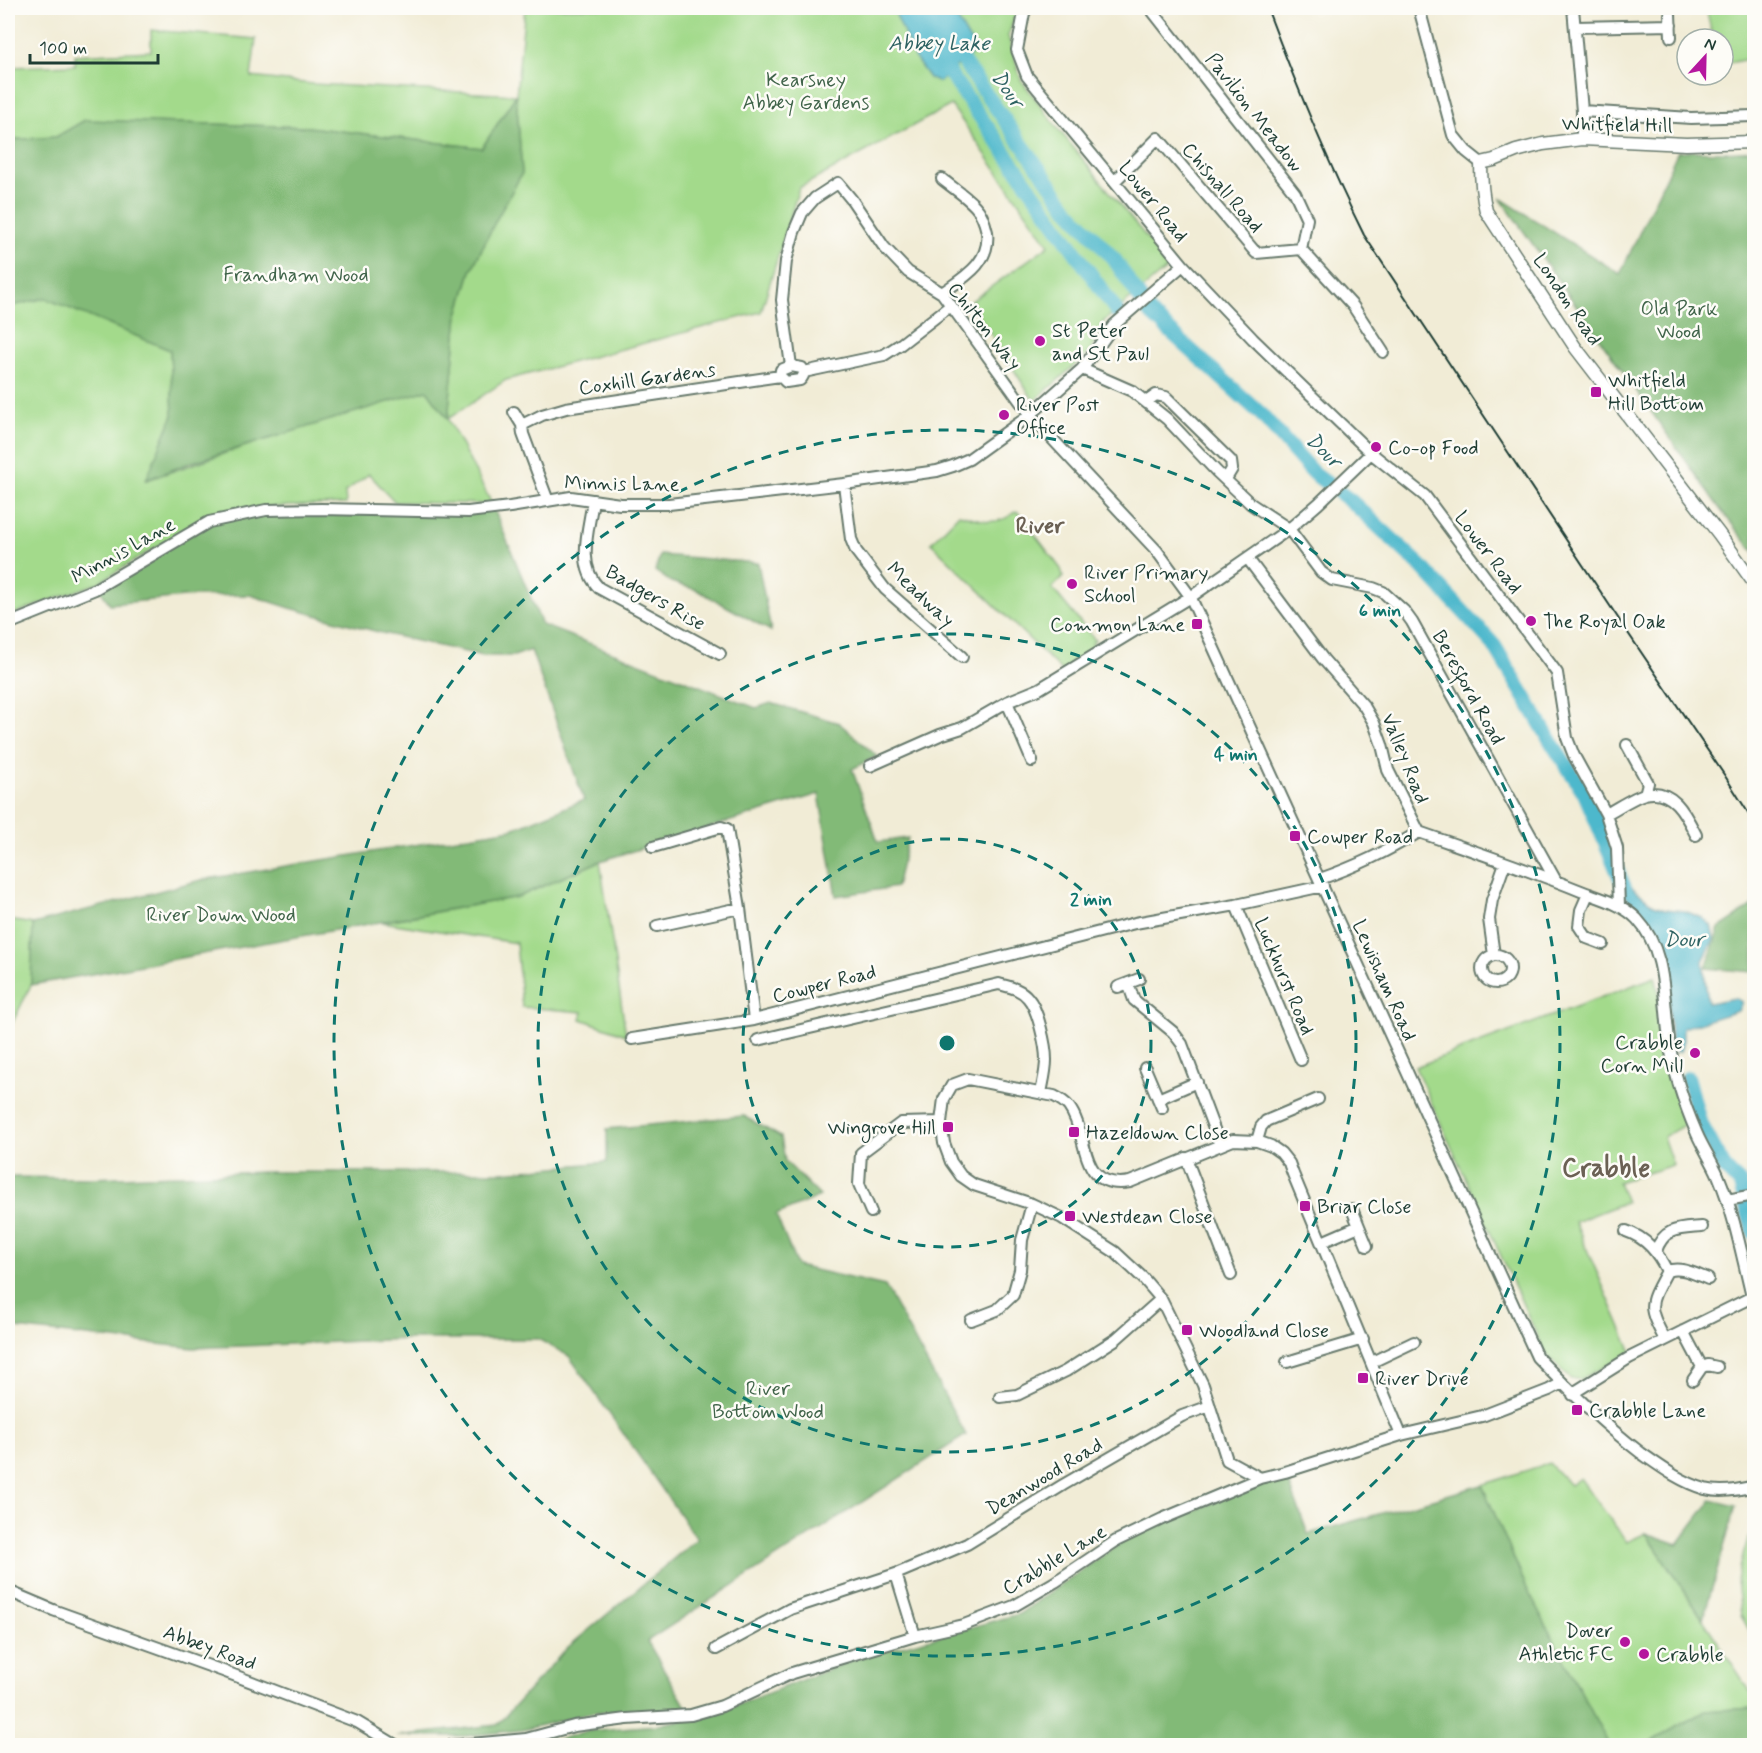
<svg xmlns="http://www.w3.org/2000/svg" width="1762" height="1753" font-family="Mynerve,sans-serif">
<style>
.green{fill:#a3da8b;stroke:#618c60;stroke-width:1.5}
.forest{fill:#82ba77;stroke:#507c56;stroke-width:1.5}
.water{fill:#4eb8cc;stroke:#367a80;stroke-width:1.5}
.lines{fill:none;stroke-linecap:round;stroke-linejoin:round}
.river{stroke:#4eb8cc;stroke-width:15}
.minor-casing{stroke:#687a6d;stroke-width:14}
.major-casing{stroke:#687a6d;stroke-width:15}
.minor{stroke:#fff;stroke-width:10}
.major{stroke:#fff;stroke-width:12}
.rail{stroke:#1f3d34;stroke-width:2}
.ring{fill:none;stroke:#0f766e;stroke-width:3;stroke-dasharray:10 8}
.poi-dot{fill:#b5179e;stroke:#fdfcf7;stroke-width:2}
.labels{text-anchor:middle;stroke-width:5;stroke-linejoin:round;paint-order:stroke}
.park-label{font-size:20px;fill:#40644a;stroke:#fdfcf7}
.street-label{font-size:20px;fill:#1f3d34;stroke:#fdfcf7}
.poi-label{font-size:20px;fill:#1f3d34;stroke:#fdfcf7;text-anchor:start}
.water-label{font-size:21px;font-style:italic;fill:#2d6262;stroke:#fdfcf7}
.quarter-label{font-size:22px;font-weight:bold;fill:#6b6154;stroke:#fdfcf7}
.district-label{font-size:26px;font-weight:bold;fill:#6b6154;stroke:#fdfcf7}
.centre{fill:#0f766e;stroke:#fdfcf7;stroke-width:3}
.ring-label{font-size:18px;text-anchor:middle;font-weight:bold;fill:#0f766e;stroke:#fdfcf7;stroke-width:5;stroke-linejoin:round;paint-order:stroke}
</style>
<rect width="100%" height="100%" fill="#fdfcf7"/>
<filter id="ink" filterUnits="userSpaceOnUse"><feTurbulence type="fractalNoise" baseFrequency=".0167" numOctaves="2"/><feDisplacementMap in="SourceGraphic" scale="12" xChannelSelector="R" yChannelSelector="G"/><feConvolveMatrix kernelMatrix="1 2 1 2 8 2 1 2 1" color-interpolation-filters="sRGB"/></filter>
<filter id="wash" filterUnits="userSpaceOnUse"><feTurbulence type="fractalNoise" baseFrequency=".008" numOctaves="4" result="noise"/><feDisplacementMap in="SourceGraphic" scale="24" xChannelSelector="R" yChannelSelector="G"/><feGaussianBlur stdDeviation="1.35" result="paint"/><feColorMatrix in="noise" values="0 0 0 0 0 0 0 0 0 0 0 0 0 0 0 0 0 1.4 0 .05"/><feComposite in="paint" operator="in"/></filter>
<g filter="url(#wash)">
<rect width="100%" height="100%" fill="#f1ecd6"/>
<!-- green -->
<path class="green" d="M525,8h493l-10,28 13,44 38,50 111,136 -66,55 -14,31 -56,49 -64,-99 79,-57 -98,-140 -152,83 -38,124 -255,68 -58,39 44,85 -97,-2 -26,-28 -24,18 1,12 -79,3 -55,6 -114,70 -90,33v-309l37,-9 125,52 3,65 -26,65 105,-36 175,-54 21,29 10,-105 13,-43 24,-49 27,-49 -6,-78 -34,53 -174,-21 -223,-7 -29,17 -48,3v-105h4l-2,32 65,-2v-10l76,-4v-21l105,9 -5,38 62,7 203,11z
M1706,8h48v50l-31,6v-25h-10z
M1017,511l44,58 2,8 -11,11 43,52 -3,3 7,6 -36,23 -132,-129 28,-29c25,6 36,14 58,-3z
M600,861l26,174 -45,-16 2,-7 -61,-5 -6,-64 -134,-21 136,-25z
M8,920l25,4 -2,61 -23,47z
M1655,977l8,32 3,26 8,55 14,33 -25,14 10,28 -55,17 8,20 -51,20 57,131 -51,26h-11l-25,-26 -130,-286z
M1549,1463l21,22 10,-7 47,64 19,-9 108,164v11l-49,3 -60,34h-36l-81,-154 -46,-106z
M1754,1528v110l-13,-22 -4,-36 7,-29z"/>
<!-- forest -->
<path class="forest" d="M516,95l6,78 -27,49 -24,49 -13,43 -10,105 -21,-29 -237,73 -44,17 27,-65 -3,-65 -125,-52 -37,9v-167l48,-3 29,-17 223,7 174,21z
M1754,150v402l-34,-43 -220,-311 120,76 58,-123 46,1z
M494,509l48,116 214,83 15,-5 68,20 38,33 -25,13 26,73 30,-4 -12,49 -60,9 -17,-102 -219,67 -82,36 -487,88 2,-61 168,-44 311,-51 72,-29 -53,-150 -17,6h-31l-101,-23 -92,-25 -40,-13 -55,1 -85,8 -10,-14 109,-68 57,-12z
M660,555l98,8 13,68 -74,-41 -26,-8 -16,-11z
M1754,905v67l-48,-4 13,-40z
M744,1116l37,21 4,24 35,35 -44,19 21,51 88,20 81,149 -319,206 44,74 -32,-4 -64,1 -73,18 -56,6h-69l100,-11 70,-77 130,-109 -128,-183 -31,-17h-129l-216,9 -185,-21v-150l82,1 179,-6h233l105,-10v-33z
M1285,1472l23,62 174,-49 46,106 81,154 -1071,1 48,-15 71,-6 60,-12 141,-55 161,-44 107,-75z
M1711,1500l25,6 -33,113 -57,-86 32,11z
M1754,1708v37h-109l60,-34z"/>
<!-- water -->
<path class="water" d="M893,8h58l25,43 -14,9 -22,22 -11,-4 -15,-21z
M1629,885l25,20 11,4 20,2 17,7 9,7 3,14 -11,22 5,42 27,-5 7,4 -4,9 -55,17v14l-3,10h-4l-5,-11 -5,-74 -4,-14 -4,-11 -30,-40 -3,-13z"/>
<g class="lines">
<!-- river -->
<path class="river" d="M962,60l105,148 47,51 35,53 112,102 52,59 38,28 69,64 74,80 59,100 31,47 41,97
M948,71l170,242
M1688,1078l11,42 25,47 16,17 14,49"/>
</g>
</g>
<g filter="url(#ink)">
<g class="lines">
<defs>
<path id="minor" d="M1028,8l-4,5 -7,37 10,26 156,189 70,74 118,114 54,43 132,177 10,65 7,18 32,58 11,34 2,58
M1150,8l145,185 12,26 -6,30
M1419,8l34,127 13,16 15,12
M1573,8l9,103v28
M1670,14l1,23
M1575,27l96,-2
M1582,111l109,7 63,-2
M942,179c11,9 24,17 33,27 7,7 10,17 12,26 4,31 -24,46 -45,61
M1115,181l43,-43 98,115 45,-4 52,57 30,46
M791,366l-9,-66 4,-39 8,-29 8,-19 13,-15 23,-15 14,17 32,47 24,25 34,21 88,122 127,136 33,45 347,761c33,34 66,67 104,96 20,14 40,29 64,36 15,4 34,1 49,-3
M791,366l11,2c3,5 2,8 -2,12l-14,2 -6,-6 1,-6z
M1082,369l50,22 35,28 50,53 34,32 38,25 32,43 11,8 41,8 10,4 21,19 8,11 144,259
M804,372l80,-17 17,-11 49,-38
M1146,402l10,-7 10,2 65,64 1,8 -6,10
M514,412l8,13 1,9 25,67
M522,425l20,-10 24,-7 214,-32
M844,484l7,55 5,12 29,38 77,68
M593,500c-4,29 -17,65 6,88l121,66
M1248,559l75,100 41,47 10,17 8,22 6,25 31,62c54,19 108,37 162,59 18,7 42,13 56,28 30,32 26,79 32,120 4,33 15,65 28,95 6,14 15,27 21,41 16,38 24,81 34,122l2,2
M8,624l87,-35 114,-67 57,-12 55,-1 147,3 42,-5 61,-10 49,7h49l175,-20 93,-13 16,-5 16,-7 61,-44 52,-46 32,-44 69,-60
M1007,702l25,59
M1627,745l21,38 -3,11
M870,766l70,-31 22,-7 45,-26 32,-13 156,-95 94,-65 29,-25 53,-51
M1606,814c10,-5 29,-18 39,-20 28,-7 41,21 51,41
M653,847l68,-20 6,2 13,79 14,112
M1320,879c37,-13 64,-26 99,-47
M1588,894l-7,16 -2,16 8,12 16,6
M1236,905l65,155
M657,926l83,-18
M1482 969a14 14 0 1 1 28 0a14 14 0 1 1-28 0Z
M1494,955l-5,-36 3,-19 13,-37
M1128,983l6,17 39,32 9,12 38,101
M1118,987l21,-8
M632,1039l122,-19 381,-97 101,-18 87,-19
M758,1040l241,-56c11,3 22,5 29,14 10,11 18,48 18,62 0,11 -3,22 -5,33
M1145,1068l17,40
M1158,1099l39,-17
M1257,1141l4,-14 5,-6 52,-22
M1186,1158l45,117
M1727,1200l27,-5
M1352,1209l15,37
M871,1212l-12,-28 2,-31 40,-30 40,-1
M1626,1231c21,7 32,22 41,40
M1322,1242l37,-16
M1656,1251c8,-24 24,-22 46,-24
M971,1320l26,-10 16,-15 7,-25 2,-30 10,-36
M1683,1331l19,36
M1665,1340c-18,-35 -17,-34 2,-69 14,-5 28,3 41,8
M1287,1362l76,-23
M1372,1362l42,-20
M1693,1380l9,-13 6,-2 9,2
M1573,1395l5,-5 51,-32 123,-61
M1000,1397l17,-2 49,-24 50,-32 45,-40
M1260,1478l-33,-18 -24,-75 -42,-86 -18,-21 -28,-26 -53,-34 -30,-14 -58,-19 -13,-9 -10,-14 -7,-19 -3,-21 3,-23 8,-14 16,-6 86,17c6,3 11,6 15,11 21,28 8,84 61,75l103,-42 24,1 14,5 10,7 8,10 4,11 108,261
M896,1574l19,62
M8,1591l45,19 170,61 134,51 40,24
M716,1649l74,-40 106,-35 71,-30 96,-59 119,-69 28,-10
M449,1746l77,-7 48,-13 53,-7 64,-4 31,-9 70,-33 123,-37 49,-11 50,-19 41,-24 61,-41 46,-22 98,-41 25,-6 116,-37 81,-19 67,-26 13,-7"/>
<path id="major" d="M1754,142l-68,2 -104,-5 -39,5 -27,7 -22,9 -13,3c0,16 1,32 5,48l89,136 144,187 35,49"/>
</defs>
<!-- minor casing -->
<use href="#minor" class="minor-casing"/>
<!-- major casing -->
<use href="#major" class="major-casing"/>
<!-- minor -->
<use href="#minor" class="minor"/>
<!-- major -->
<use href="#major" class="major"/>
<!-- rail -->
<path class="rail" d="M1267,8c29,77 60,153 97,227l262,395 99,146 29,46"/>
</g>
</g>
<!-- distance rings -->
<g class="ring">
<circle cx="947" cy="1043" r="204"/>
<circle cx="947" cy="1043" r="409"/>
<circle cx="947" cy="1043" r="613"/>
</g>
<!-- markers -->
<g class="poi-dot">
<circle cx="1040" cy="341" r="6"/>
<rect x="1590" y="386" width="12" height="12" rx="3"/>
<circle cx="1004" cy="415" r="6"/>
<circle cx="1376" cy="447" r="6"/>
<circle cx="1072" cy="584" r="6"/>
<circle cx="1531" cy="621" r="6"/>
<rect x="1191" y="618" width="12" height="12" rx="3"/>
<rect x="1289" y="830" width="12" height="12" rx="3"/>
<circle cx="1695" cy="1053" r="6"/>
<rect x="942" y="1121" width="12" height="12" rx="3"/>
<rect x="1068" y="1126" width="12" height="12" rx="3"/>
<rect x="1299" y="1200" width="12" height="12" rx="3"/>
<rect x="1064" y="1210" width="12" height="12" rx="3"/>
<rect x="1181" y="1324" width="12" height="12" rx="3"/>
<rect x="1357" y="1372" width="12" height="12" rx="3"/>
<rect x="1571" y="1404" width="12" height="12" rx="3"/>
<circle cx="1625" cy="1642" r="6"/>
<circle cx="1644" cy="1654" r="6"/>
</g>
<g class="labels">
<!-- park labels -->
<g class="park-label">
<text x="806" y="86">Kearsney<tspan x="806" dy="23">Abbey Gardens</tspan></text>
<text x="296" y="281">Frandham Wood</text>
<text x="1679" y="315">Old Park<tspan x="1679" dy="23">Wood</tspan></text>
<text x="221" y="921">River Down Wood</text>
<text x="768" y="1395">River<tspan x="768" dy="23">Bottom Wood</tspan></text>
</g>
<!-- street labels -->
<g class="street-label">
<text transform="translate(1255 112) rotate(52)" y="7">Pavilion Meadow</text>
<text transform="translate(1617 124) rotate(1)" y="7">Whitfield Hill</text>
<text transform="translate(1223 187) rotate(49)" y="7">Chisnall Road</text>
<text transform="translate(1154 201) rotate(51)" y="7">Lower Road</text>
<text transform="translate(1568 299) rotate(56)" y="7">London Road</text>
<text transform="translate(985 326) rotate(52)" y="7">Chilton Way</text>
<text transform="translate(647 378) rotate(-8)" y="7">Coxhill Gardens</text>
<text transform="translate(622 483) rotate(1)" y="7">Minnis Lane</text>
<text transform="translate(123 550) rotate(-29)" y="7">Minnis Lane</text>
<text transform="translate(1489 552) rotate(53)" y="7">Lower Road</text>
<text transform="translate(921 594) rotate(44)" y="7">Meadway</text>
<text transform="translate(656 597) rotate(30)" y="7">Badgers Rise</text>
<text transform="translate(1469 687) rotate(61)" y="7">Beresford Road</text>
<text transform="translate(1406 758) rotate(68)" y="7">Valley Road</text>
<text transform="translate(1285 976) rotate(67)" y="7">Luckhurst Road</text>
<text transform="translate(1385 980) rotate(66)" y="7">Lewisham Road</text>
<text transform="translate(824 983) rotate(-14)" y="7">Cowper Road</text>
<text transform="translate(1044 1476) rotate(-31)" y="7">Deanwood Road</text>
<text transform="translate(1054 1559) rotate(-31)" y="7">Crabble Lane</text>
<text transform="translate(210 1647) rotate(20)" y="7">Abbey Road</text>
</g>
<!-- poi labels -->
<g class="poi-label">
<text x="1052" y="337">St Peter<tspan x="1052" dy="23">and St Paul</tspan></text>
<text x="1608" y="387">Whitfield<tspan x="1608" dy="23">Hill Bottom</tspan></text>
<text x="1016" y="411">River Post<tspan x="1016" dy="23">Office</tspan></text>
<text x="1388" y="454">Co-op Food</text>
<text x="1084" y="579">River Primary<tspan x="1084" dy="23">School</tspan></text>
<text x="1543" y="628">The Royal Oak</text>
<text x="1185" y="631" text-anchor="end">Common Lane</text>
<text x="1307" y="843">Cowper Road</text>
<text x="1683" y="1049" text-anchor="end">Crabble<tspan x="1683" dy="23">Corn Mill</tspan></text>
<text x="936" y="1134" text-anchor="end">Wingrove Hill</text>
<text x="1086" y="1139">Hazeldown Close</text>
<text x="1317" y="1213">Briar Close</text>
<text x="1082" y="1223">Westdean Close</text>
<text x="1199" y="1337">Woodland Close</text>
<text x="1375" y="1385">River Drive</text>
<text x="1589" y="1417">Crabble Lane</text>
<text x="1613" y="1637" text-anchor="end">Dover<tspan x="1613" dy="23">Athletic FC</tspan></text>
<text x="1656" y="1661">Crabble</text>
</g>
<!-- water labels -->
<g class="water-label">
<text x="939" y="50">Abbey Lake</text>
<text transform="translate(1008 89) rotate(55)" y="7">Dour</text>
<text transform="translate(1324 450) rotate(44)" y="7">Dour</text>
<text x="1684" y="946">Dour</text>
</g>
<!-- quarter labels -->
<g class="quarter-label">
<text x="1040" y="533">River</text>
</g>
<!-- district labels -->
<g class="district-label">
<text x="1606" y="1176">Crabble</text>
</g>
</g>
<circle cx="947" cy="1043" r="9" class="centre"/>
<g class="ring-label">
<text x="1380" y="616">6 min</text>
<text x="1236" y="760">4 min</text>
<text x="1091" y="905">2 min</text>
</g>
<!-- margin -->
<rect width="1762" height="1753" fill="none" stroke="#fdfcf7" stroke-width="30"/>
<!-- north arrow -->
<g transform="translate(1705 57) rotate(22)"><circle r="28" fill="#fdfcf7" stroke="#a4b0a9" stroke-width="1.5"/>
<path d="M0-4.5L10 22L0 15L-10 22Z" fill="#b5179e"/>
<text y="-9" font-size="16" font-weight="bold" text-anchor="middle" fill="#1f3d34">N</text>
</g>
<!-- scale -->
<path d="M30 54v9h128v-9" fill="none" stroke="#1f3d34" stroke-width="3"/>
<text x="39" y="54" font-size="18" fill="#1f3d34" stroke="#fdfcf7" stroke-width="4.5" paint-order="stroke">100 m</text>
</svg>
